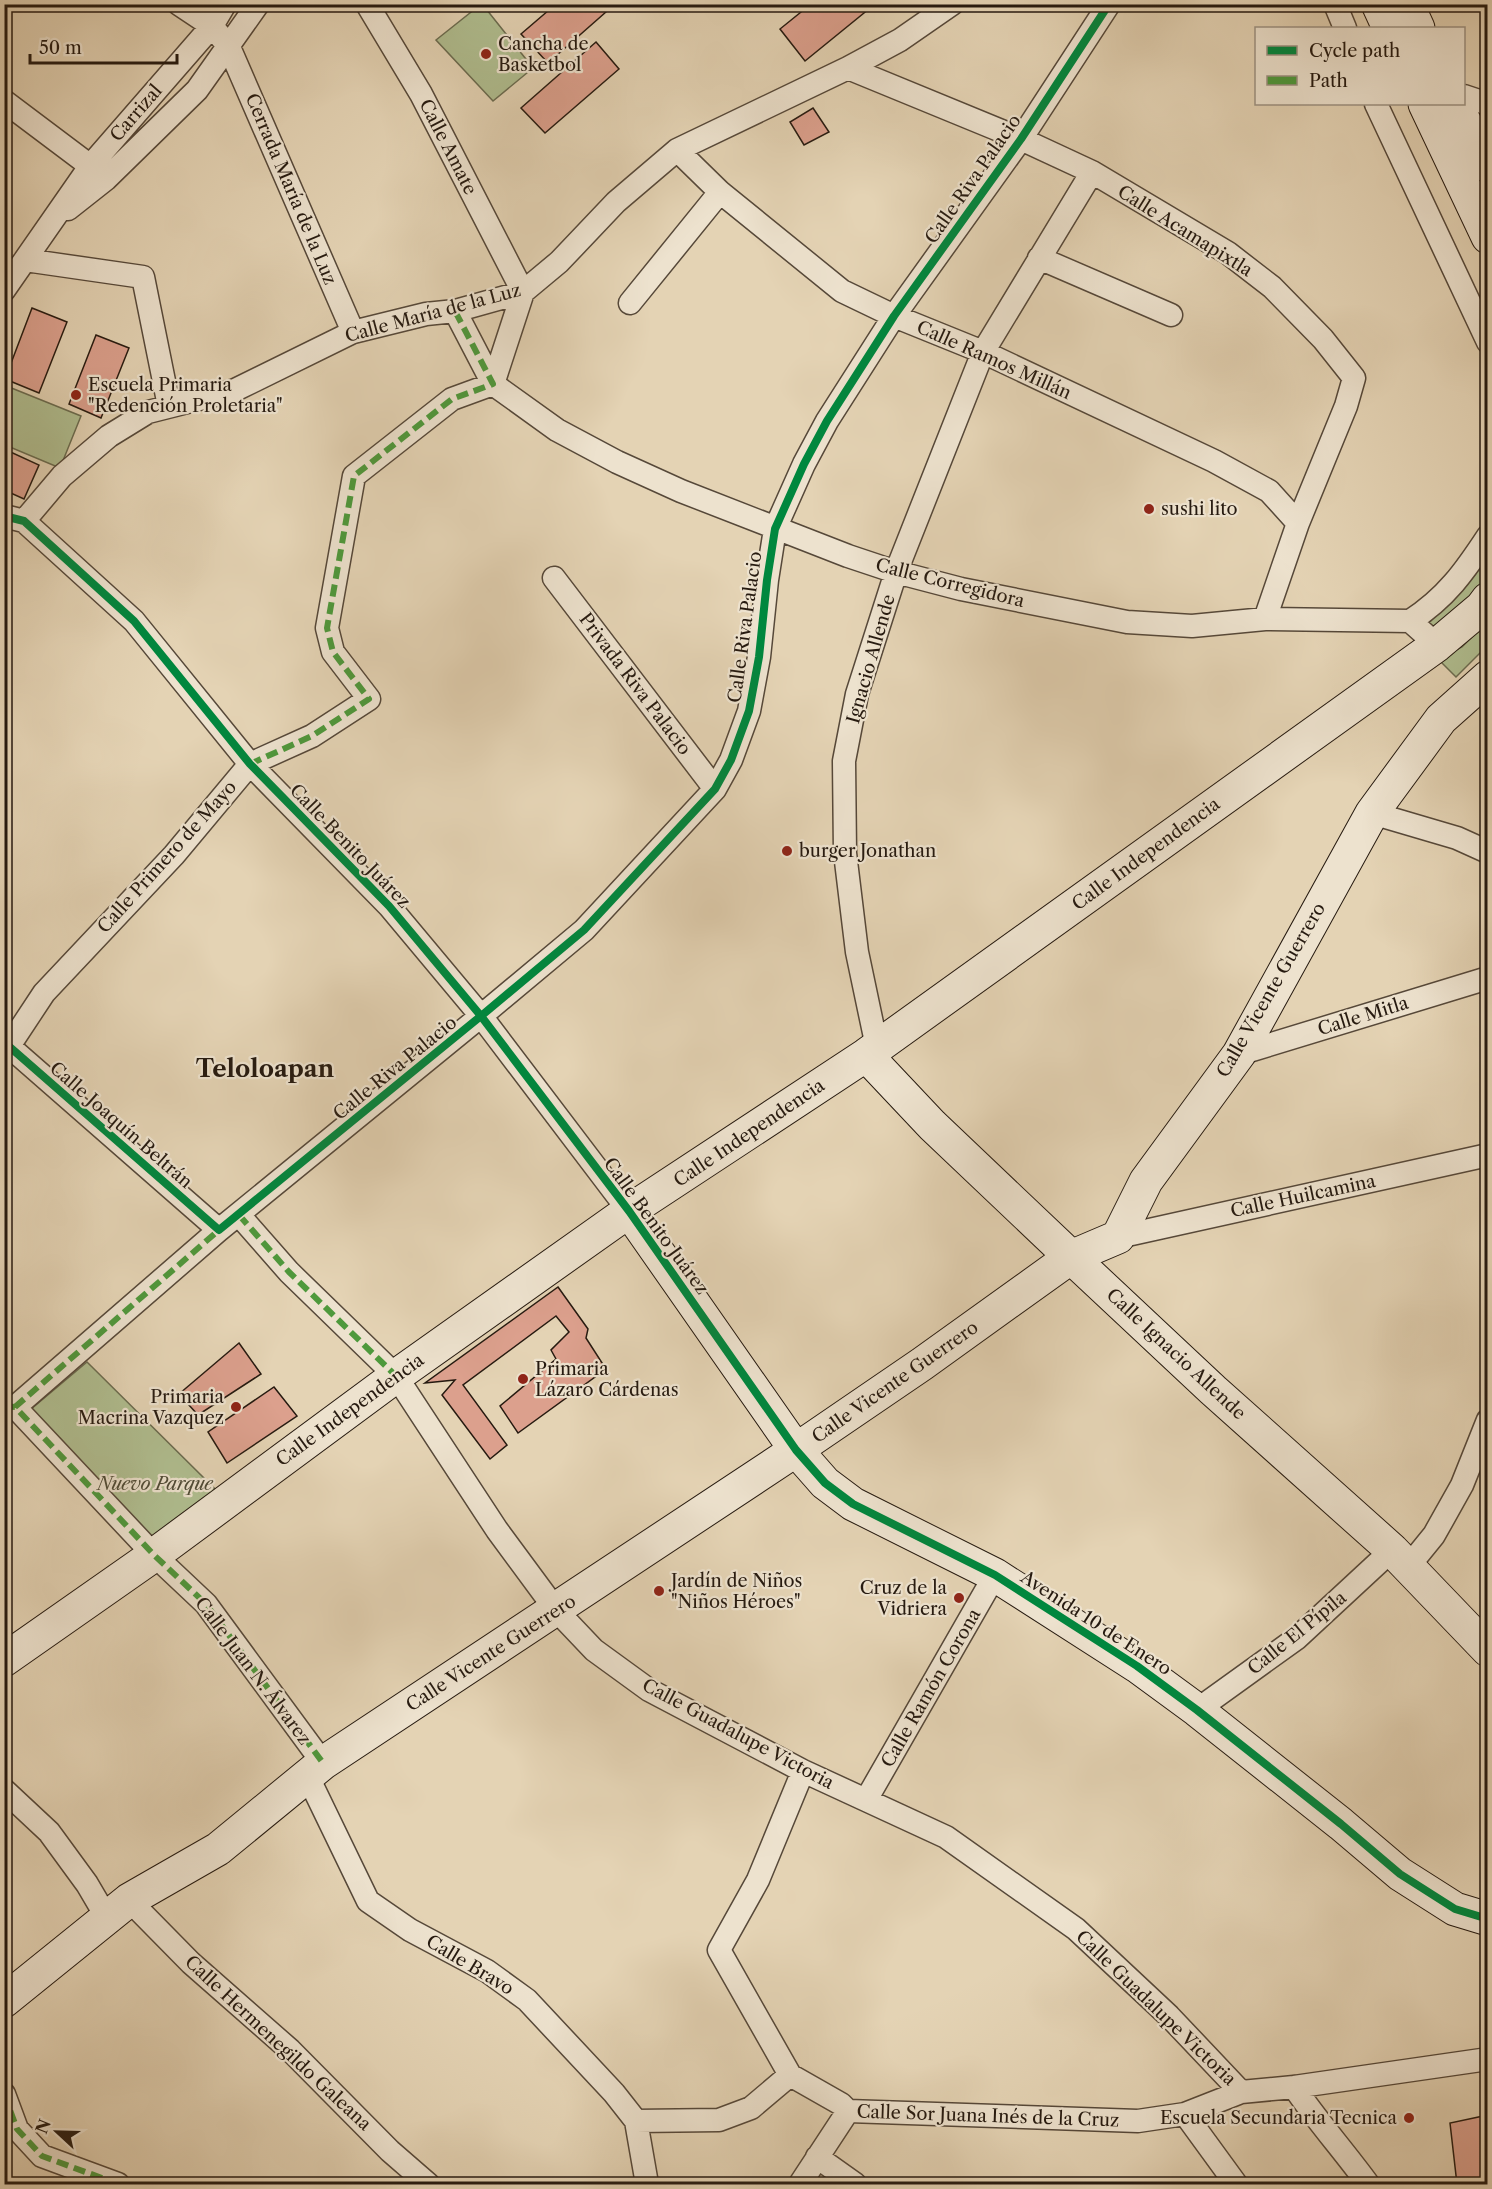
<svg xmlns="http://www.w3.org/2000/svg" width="1492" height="2189" font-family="'Libre Caslon Text',serif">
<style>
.green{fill:#b0be90;stroke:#6b6c50;stroke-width:1.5}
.building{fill:#dca08d;stroke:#261a10;stroke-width:1.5}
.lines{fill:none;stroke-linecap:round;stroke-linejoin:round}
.street-casing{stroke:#564839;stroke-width:25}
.secondary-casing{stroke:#261a10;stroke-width:35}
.street{stroke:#ede2ce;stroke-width:22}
.secondary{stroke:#ede2ce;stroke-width:33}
.quiet{stroke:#4e993c;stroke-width:6;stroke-dasharray:12 6;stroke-linecap:butt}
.cycleway-casing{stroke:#ede2ce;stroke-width:11}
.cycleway{stroke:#00873e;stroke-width:8}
.poi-dot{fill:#8f2418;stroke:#ede2ce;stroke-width:2}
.labels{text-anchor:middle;stroke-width:4.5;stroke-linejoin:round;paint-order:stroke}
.poi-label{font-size:18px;fill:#261a10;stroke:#ede2ce;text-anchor:start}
.street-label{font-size:18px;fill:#261a10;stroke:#ede2ce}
.park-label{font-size:18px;font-style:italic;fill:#4f4b36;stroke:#ede2ce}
.district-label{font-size:24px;font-weight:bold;fill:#261a10;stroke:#ede2ce}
</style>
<rect width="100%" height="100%" fill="#e4d3b4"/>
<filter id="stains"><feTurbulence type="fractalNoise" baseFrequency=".00333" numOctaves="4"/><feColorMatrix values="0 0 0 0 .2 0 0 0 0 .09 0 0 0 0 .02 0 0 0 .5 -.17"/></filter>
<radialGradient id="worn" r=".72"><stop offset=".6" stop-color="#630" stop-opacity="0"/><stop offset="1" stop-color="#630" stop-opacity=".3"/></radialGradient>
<!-- green -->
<path class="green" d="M480,5h3l50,63 -40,33 -57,-61z
M4,385l77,31 -21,52 -55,-23z
M1487,552c0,7 2,17 0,23 -8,17 -38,43 -53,55l-9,-3 40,-42z
M1487,622v24l-31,31 -18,-18 24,-12z
M87,1362l130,129 -67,47 -120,-128z"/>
<!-- building -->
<path class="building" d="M556,4h59l-67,59 -27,-29z
M811,4h64l-70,57 -25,-32z
M596,42l23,27 -74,64 -24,-25z
M813,108l16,24 -25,13 -14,-23z
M32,308l35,14 -28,71 -34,-14z
M96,335l33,13 -28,70 -32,-14z
M4,449l35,16 -15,34 -20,-9z
M558,1287l30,42 -2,9 20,31 -88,64 -18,-27 56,-47 -5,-9 18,-18 -13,-16 -93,69 44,60 -17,14 -48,-64 13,-15 -30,3z
M239,1343l22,31 -63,41 -19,-21z
M274,1387l23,29 -70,47 -19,-31z
M1488,2115v69h-31l-7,-61z"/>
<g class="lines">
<defs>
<path id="street" d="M179,4l33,22 17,21 124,285
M367,4l54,90 102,198 -30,92 64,46 60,32 64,29 167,65 48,16 65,17 166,33 65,4 73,-7 145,2 27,24
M1335,4l10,24
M848,68l173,71 71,33 136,81 44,34 51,52 31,39 -8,28 -48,117 -33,96
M1464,96l24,8
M4,101l97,73
M1376,104l112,238
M677,150l43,42 122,99 52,25 89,36 231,109 55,30 29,32
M68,209l38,-30 91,-89 61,-86
M1039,258l132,57
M25,260l118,17 26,129
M4,290l87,-125 121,-139 13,-22
M630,303l90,-111
M4,516l20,5 110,100 116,143 139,142 92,110 148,195
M24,521l38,-45 47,-40 39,-24 87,-22 118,-58 73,-18 29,-3 68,-19 36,-30 57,-60 61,-52 171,-82 52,-28 52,-36
M554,578l161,211
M1410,621c36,-23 55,-50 78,-85
M1372,813l85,25 31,14
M4,1042l215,188
M9,1046l35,-53 130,-138 76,-91 62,-28 57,-37 -36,-47 -6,-24 27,-152 98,-77 41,-15 -38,-73
M877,1047l-20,-95 -12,-99 -1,-92 13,-67 39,-122 87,-220 109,-180
M1239,1054l249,-76
M239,1215l50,57 107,104 101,154 59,80 38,40 55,40 154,81 143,66 130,92 93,87 72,76
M1118,1237l370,-82
M4,1406l11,1 139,148 52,49 117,159
M15,1407l204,-177 262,-214 103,-86 131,-141 16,-29 18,-49 10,-54 8,-77 8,-51 29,-65 23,-43 67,-105 127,-177 88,-135
M1408,1567l26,-32 28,-50 26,-65
M1197,1710l100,-72 95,-88
M308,1777l60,124 42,29 77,41 40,29 87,93 22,28 11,63
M4,1790l45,42 38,52 20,34
M866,1800l129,-225
M129,1900l62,63 99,87 100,101 38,33
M790,2075l-71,-125 39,-70 45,-109
M1294,2087c23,34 50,64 74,97
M4,2094l13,35 25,27 76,28
M1185,2114l51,70
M636,2121l83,-1 32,-12 39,-33 51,29 7,7 290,10 47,-7 56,-22 53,-5 194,-28
M817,2157l38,27
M800,2184l48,-73"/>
<path id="secondary" d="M1378,4l11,24
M1407,4l11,24
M1425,104l63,133
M1455,104l33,62
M866,1055l66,70 139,132 142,133 179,160 96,100
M629,1211l167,239 29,33 28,21 142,71 142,91 60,44 144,114 59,50 55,35 33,10
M4,1660l150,-105 242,-179 233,-165 237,-156 571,-410 45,-38 6,-8
M4,2001l125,-101 89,-51 105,-86 473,-313 126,-86 149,-107 47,-20 28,-56 93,-127 133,-241 69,-94 47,-42"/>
</defs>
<!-- street casing -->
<use href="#street" class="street-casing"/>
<!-- secondary casing -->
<use href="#secondary" class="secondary-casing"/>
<!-- street -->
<use href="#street" class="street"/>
<!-- secondary -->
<use href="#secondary" class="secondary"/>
<!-- quiet -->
<path class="quiet" d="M250,764l62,-28 57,-37 -36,-47 -6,-24 27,-152 98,-77 41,-15 -38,-73
M239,1215l50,57 107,104
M4,1406l11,1 139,148 52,49 117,159
M15,1407l204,-177
M4,2094l13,35 25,27 76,28"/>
<defs>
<path id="cycleway" d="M4,516l20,5 110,100 116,143 139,142 92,110 148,195 167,239 29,33 28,21 142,71 142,91 60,44 144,114 59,50 55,35 33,10
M4,1042l215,188 262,-214 103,-86 131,-141 16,-29 18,-49 10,-54 8,-77 8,-51 29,-65 23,-43 67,-105 127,-177 88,-135"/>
</defs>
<!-- cycleway casing -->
<use href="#cycleway" class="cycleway-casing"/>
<!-- cycleway -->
<use href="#cycleway" class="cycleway"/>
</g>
<!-- markers -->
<g class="poi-dot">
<circle cx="486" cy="54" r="6"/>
<circle cx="76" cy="395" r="6"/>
<circle cx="1149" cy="509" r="6"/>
<circle cx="787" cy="851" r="6"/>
<circle cx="523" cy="1379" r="6"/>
<circle cx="236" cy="1407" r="6"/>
<circle cx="659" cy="1591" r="6"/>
<circle cx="959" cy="1598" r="6"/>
<circle cx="1409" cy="2118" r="6"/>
</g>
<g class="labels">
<!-- poi labels -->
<g class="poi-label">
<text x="498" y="50">Cancha de<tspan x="498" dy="21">Basketbol</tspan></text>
<text x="88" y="391">Escuela Primaria<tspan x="88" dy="21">"Redención Proletaria"</tspan></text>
<text x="1161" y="515">sushi lito</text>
<text x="799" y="857">burger Jonathan</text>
<text x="535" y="1375">Primaria<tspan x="535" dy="21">Lázaro Cárdenas</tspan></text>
<text x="224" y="1403" text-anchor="end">Primaria<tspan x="224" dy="21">Macrina Vazquez</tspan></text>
<text x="671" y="1587">Jardín de Niños<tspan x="671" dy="21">"Niños Héroes"</tspan></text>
<text x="947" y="1594" text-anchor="end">Cruz de la<tspan x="947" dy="21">Vidriera</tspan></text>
<text x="1397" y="2124" text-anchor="end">Escuela Secundaria Tecnica</text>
</g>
<!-- street labels -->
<g class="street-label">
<text transform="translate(136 113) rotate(-49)" y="6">Carrizal</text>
<text transform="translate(448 147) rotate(63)" y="6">Calle Amate</text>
<text transform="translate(973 179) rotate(-55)" y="6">Calle Riva Palacio</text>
<text transform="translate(291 189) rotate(67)" y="6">Cerrada María de la Luz</text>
<text transform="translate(1185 231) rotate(32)" y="6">Calle Acamapixtla</text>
<text transform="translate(433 313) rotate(-15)" y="6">Calle María de la Luz</text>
<text transform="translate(994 360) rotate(24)" y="6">Calle Ramos Millán</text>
<text transform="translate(950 583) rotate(14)" y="6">Calle Corregidora</text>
<text transform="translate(745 627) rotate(-82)" y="6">Calle Riva Palacio</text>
<text transform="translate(871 659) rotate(-74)" y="6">Ignacio Allende</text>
<text transform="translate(635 684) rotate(53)" y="6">Privada Riva Palacio</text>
<text transform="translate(350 846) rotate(46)" y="6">Calle Benito Juárez</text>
<text transform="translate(1146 854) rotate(-36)" y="6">Calle Independencia</text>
<text transform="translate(167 857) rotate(-48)" y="6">Calle Primero de Mayo</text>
<text transform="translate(1271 990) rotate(-60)" y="6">Calle Vicente Guerrero</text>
<text transform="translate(1363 1016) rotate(-17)" y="6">Calle Mitla</text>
<text transform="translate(395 1068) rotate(-39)" y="6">Calle Riva Palacio</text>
<text transform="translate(121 1125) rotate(41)" y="6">Calle Joaquín Beltrán</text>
<text transform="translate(749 1133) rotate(-34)" y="6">Calle Independencia</text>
<text transform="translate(1303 1196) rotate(-12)" y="6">Calle Huilcamina</text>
<text transform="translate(656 1226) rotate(54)" y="6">Calle Benito Juárez</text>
<text transform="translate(1176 1354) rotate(43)" y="6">Calle Ignacio Allende</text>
<text transform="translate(895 1382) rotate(-35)" y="6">Calle Vicente Guerrero</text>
<text transform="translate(350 1410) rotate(-36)" y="6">Calle Independencia</text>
<text transform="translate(1096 1623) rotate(33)" y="6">Avenida 10 de Enero</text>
<text transform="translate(1297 1633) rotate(-39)" y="6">Calle El Pípila</text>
<text transform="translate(491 1653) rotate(-33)" y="6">Calle Vicente Guerrero</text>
<text transform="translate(253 1671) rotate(53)" y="6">Calle Juan N. Álvarez</text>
<text transform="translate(931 1688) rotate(-60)" y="6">Calle Ramón Corona</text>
<text transform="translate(738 1734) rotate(28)" y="6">Calle Guadalupe Victoria</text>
<text transform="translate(470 1965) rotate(31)" y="6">Calle Bravo</text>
<text transform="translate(1156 2008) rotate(44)" y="6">Calle Guadalupe Victoria</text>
<text transform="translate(278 2043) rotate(43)" y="6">Calle Hermenegildo Galeana</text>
<text transform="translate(988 2116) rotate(2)" y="6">Calle Sor Juana Inés de la Cruz</text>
</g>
<!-- park labels -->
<g class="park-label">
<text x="155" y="1490">Nuevo Parque</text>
</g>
<!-- district labels -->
<g class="district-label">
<text x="265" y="1077">Teloloapan</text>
</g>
</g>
<!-- margin -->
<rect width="1492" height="2189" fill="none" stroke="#e4d3b4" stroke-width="24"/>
<rect x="6" y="6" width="1480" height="2177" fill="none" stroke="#261a10" stroke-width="3"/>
<rect x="12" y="12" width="1468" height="2165" fill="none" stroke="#261a10" stroke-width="1.5"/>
<!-- legend -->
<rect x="1255" y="27" width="210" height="78" fill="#ede2ce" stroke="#9d9282" stroke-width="1.5"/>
<rect x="1267" y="46" width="30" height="9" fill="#00873e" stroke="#9d9282" stroke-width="1.5"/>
<text x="1309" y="57" font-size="18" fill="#261a10">Cycle path</text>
<rect x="1267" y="76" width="30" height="9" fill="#4e993c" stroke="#9d9282" stroke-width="1.5"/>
<text x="1309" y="87" font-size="18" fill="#261a10">Path</text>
<!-- north arrow -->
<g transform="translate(57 2132) rotate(292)" stroke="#ede2ce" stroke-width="4.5" paint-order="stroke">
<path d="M0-4.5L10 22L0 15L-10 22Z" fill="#261a10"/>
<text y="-9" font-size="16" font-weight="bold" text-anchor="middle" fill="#261a10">N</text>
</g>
<!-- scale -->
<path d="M30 54v9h147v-9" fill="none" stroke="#261a10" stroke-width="3"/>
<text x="39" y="54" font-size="18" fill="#261a10" stroke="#ede2ce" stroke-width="4.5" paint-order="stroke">50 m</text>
<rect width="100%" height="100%" filter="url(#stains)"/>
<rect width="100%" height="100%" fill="url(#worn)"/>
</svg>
